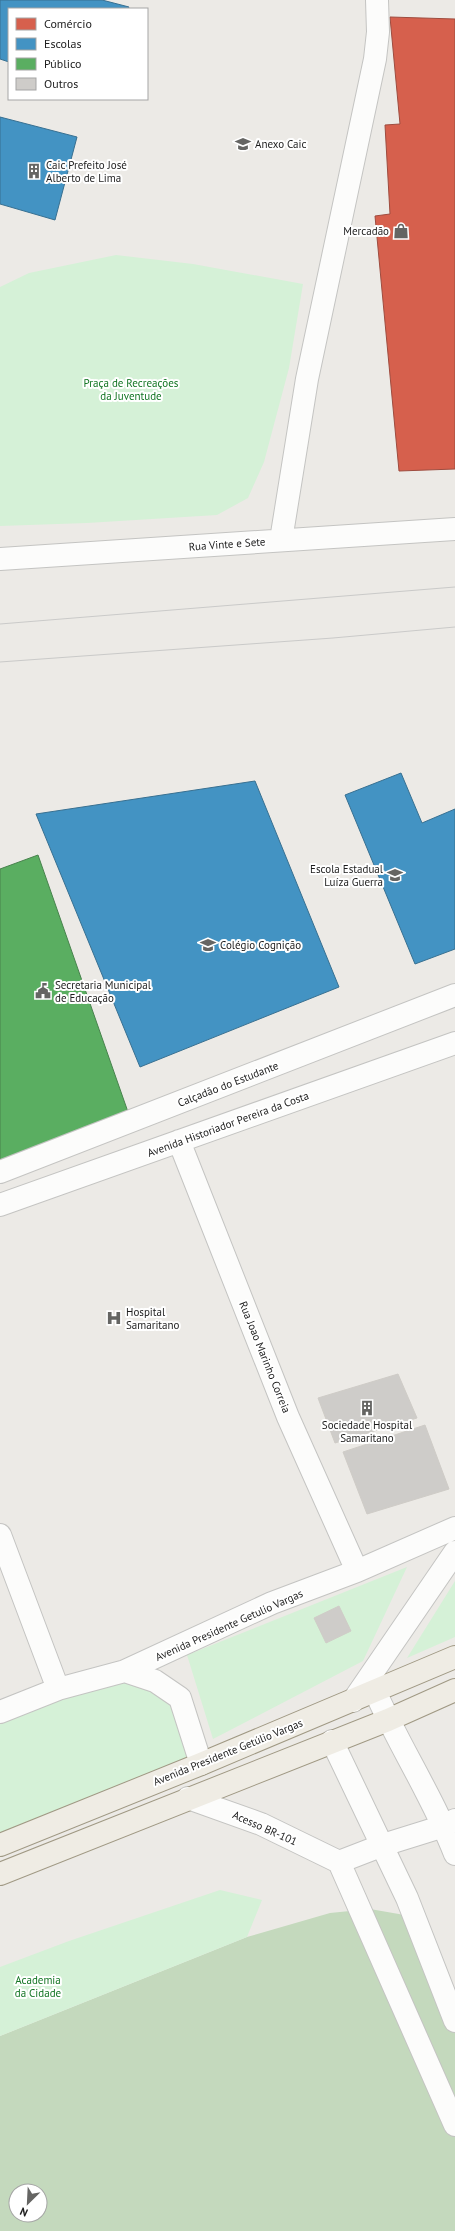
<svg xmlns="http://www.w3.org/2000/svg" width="455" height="2231" font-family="'PT Sans',sans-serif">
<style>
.forest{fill:#c4d9bd;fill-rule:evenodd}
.park{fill:#d5f1d7}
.shops{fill:#d6604d;stroke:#9e4c3f}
.schools{fill:#4393c3;stroke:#387091}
.public{fill:#5aae61;stroke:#48824d}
.building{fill:#ceccc9;stroke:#cfccc7}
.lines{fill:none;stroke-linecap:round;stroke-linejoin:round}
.minor-casing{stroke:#c4c4c2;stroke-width:24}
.major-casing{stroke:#a09984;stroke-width:24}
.minor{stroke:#fcfcfb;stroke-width:22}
.major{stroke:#efece4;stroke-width:22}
.tram{stroke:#cacac9;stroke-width:1}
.labels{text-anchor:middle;stroke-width:4;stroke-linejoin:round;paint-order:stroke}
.poi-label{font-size:11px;fill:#1d1d1d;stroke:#fff;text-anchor:start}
.park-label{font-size:11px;fill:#127523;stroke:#fff}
.street-label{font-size:11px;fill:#1d1d1d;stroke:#fff}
</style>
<rect width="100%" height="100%" fill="#eceae6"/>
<!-- forest -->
<path class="forest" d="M370,1909l46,8 39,80v234h-455v-195l247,-99 83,-24zM16,2191h24v24h-24z"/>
<!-- park -->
<path class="park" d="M116,255l77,9 110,20 -14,84 -25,94 -16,36 -31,17 -130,8 -87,3v-239l29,-14z
M407,1567l-44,94 -150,78 -26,-84z
M455,1581v56l-48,21z
M125,1671l55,27 21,66 -201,81v-132z
M220,1890l42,10 -15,37 -247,99v-69l69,-26z"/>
<!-- shops -->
<path class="shops" d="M390,17l65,2v450l-56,2 -24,-255 15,-2 -5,-89 15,-1z"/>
<!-- schools -->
<path class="schools" d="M0,0h102l27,7 -1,2h-119v53l-9,-3z
M0,117l77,20 -22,83 -55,-16z
M401,773l21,50 33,-14v140l-40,15 -70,-169z
M255,781l84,206 -199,80 -104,-253z"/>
<!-- public -->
<path class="public" d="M38,855l90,257 -128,53v-296z"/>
<!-- building -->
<path class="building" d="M398,1374l19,44 -82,25 -17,-45z
M425,1425l24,64 -82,25 -24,-62z
M339,1606l12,25 -25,12 -12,-25z"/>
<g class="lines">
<defs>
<path id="minor" d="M281,540l26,-161 68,-320 3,-27 -1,-32
M0,559l455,-30
M179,1141l109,276 69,154
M0,1172l455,-177
M0,1205l455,-162
M0,1535l58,154
M125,1671l30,10 25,17 21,66
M375,1691c24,55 58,106 80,163
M353,1701l102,-149
M0,1712l58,-23 67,-18 147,-68 85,-32 98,-43
M332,1741l75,157 48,123
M188,1798l73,26 78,38
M339,1862l116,263
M339,1862l44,-17 61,-19 11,-6"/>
<path id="major" d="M0,1845l201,-81 254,-107
M0,1874l388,-154 67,-30"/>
</defs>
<!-- minor casing -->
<use href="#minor" class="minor-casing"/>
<!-- major casing -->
<use href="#major" class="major-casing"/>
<!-- minor -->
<use href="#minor" class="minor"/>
<!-- major -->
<use href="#major" class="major"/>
<!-- tram -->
<path class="tram" d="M0,624l455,-37
M0,662l333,-24 122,-11"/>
</g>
<!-- icons -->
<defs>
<symbol id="school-bare" viewBox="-9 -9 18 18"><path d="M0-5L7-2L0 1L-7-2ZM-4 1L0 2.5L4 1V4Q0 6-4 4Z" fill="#656563" stroke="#fff" stroke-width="2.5" paint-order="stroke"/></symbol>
<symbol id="building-bare" viewBox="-9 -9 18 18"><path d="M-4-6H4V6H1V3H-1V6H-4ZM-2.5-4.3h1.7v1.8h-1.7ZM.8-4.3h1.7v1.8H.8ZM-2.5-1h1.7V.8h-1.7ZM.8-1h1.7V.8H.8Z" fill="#656563" stroke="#fff" stroke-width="2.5" paint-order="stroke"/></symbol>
<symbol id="shop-bare" viewBox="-9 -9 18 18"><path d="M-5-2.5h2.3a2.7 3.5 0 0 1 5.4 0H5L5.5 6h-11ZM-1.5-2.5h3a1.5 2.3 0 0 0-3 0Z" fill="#656563" stroke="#fff" stroke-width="2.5" paint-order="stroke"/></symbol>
<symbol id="civic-bare" viewBox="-9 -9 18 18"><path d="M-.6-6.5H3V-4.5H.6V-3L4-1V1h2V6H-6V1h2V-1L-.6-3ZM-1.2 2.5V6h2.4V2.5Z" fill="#656563" stroke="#fff" stroke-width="2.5" paint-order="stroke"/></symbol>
<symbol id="hospital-bare" viewBox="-9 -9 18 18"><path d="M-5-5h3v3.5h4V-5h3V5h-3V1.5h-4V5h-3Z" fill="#656563" stroke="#fff" stroke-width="2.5" paint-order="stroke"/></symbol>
</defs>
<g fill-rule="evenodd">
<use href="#school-bare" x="232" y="133" width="22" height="22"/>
<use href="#building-bare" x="23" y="160" width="22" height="22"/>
<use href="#shop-bare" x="390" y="220" width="22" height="22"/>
<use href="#school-bare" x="384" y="864" width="22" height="22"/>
<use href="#school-bare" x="197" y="934" width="22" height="22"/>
<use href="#civic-bare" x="32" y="980" width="22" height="22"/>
<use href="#hospital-bare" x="103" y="1307" width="22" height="22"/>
<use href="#building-bare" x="356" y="1397" width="22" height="22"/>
</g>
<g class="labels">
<!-- poi labels -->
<g class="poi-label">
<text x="255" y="148">Anexo Caic</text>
<text x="46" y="169">Caic Prefeito José<tspan x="46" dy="13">Alberto de Lima</tspan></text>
<text x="389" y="235" text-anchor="end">Mercadão</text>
<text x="383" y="873" text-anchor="end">Escola Estadual<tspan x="383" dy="13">Luíza Guerra</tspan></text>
<text x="220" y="949">Colégio Cognição</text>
<text x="55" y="989">Secretaria Municipal<tspan x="55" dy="13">de Educação</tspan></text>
<text x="126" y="1316">Hospital<tspan x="126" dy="13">Samaritano</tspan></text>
<text x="367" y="1429" text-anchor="middle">Sociedade Hospital<tspan x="367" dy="13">Samaritano</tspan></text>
</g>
<!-- park labels -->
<g class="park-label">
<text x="131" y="387">Praça de Recreações<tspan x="131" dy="13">da Juventude</tspan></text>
<text x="38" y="1984">Academia<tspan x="38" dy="13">da Cidade</tspan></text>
</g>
<!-- street labels -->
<g class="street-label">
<text transform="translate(227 544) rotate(-4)" y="4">Rua Vinte e Sete</text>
<text transform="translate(228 1084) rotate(-21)" y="4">Calçadão do Estudante</text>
<text transform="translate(228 1124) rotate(-20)" y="4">Avenida Historiador Pereira da Costa</text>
<text transform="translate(265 1357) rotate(68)" y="4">Rua Joao Marinho Correia</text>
<text transform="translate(229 1625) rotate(-24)" y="4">Avenida Presidente Getulio Vargas</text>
<text transform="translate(228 1752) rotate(-22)" y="4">Avenida Presidente Getúlio Vargas</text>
<text transform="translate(265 1828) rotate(24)" y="4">Acesso BR-101</text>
</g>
</g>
<!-- legend -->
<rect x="8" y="8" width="140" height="92" fill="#ffffff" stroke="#a5a5a5"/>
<rect x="16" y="18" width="20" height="12" fill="#d6604d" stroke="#a5a5a5"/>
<text x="44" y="28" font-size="12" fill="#1d1d1d">Comércio</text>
<rect x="16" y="38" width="20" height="12" fill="#4393c3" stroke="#a5a5a5"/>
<text x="44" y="48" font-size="12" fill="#1d1d1d">Escolas</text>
<rect x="16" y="58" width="20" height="12" fill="#5aae61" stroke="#a5a5a5"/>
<text x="44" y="68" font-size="12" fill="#1d1d1d">Público</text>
<rect x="16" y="78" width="20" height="12" fill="#ceccc9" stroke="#a5a5a5"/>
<text x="44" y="88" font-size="12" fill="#1d1d1d">Outros</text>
<!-- north arrow -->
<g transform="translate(28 2203) rotate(204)"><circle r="19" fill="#ffffff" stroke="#a5a5a5"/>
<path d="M0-3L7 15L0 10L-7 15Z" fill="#656563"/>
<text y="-6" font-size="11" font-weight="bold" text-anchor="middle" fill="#1d1d1d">N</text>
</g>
</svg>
